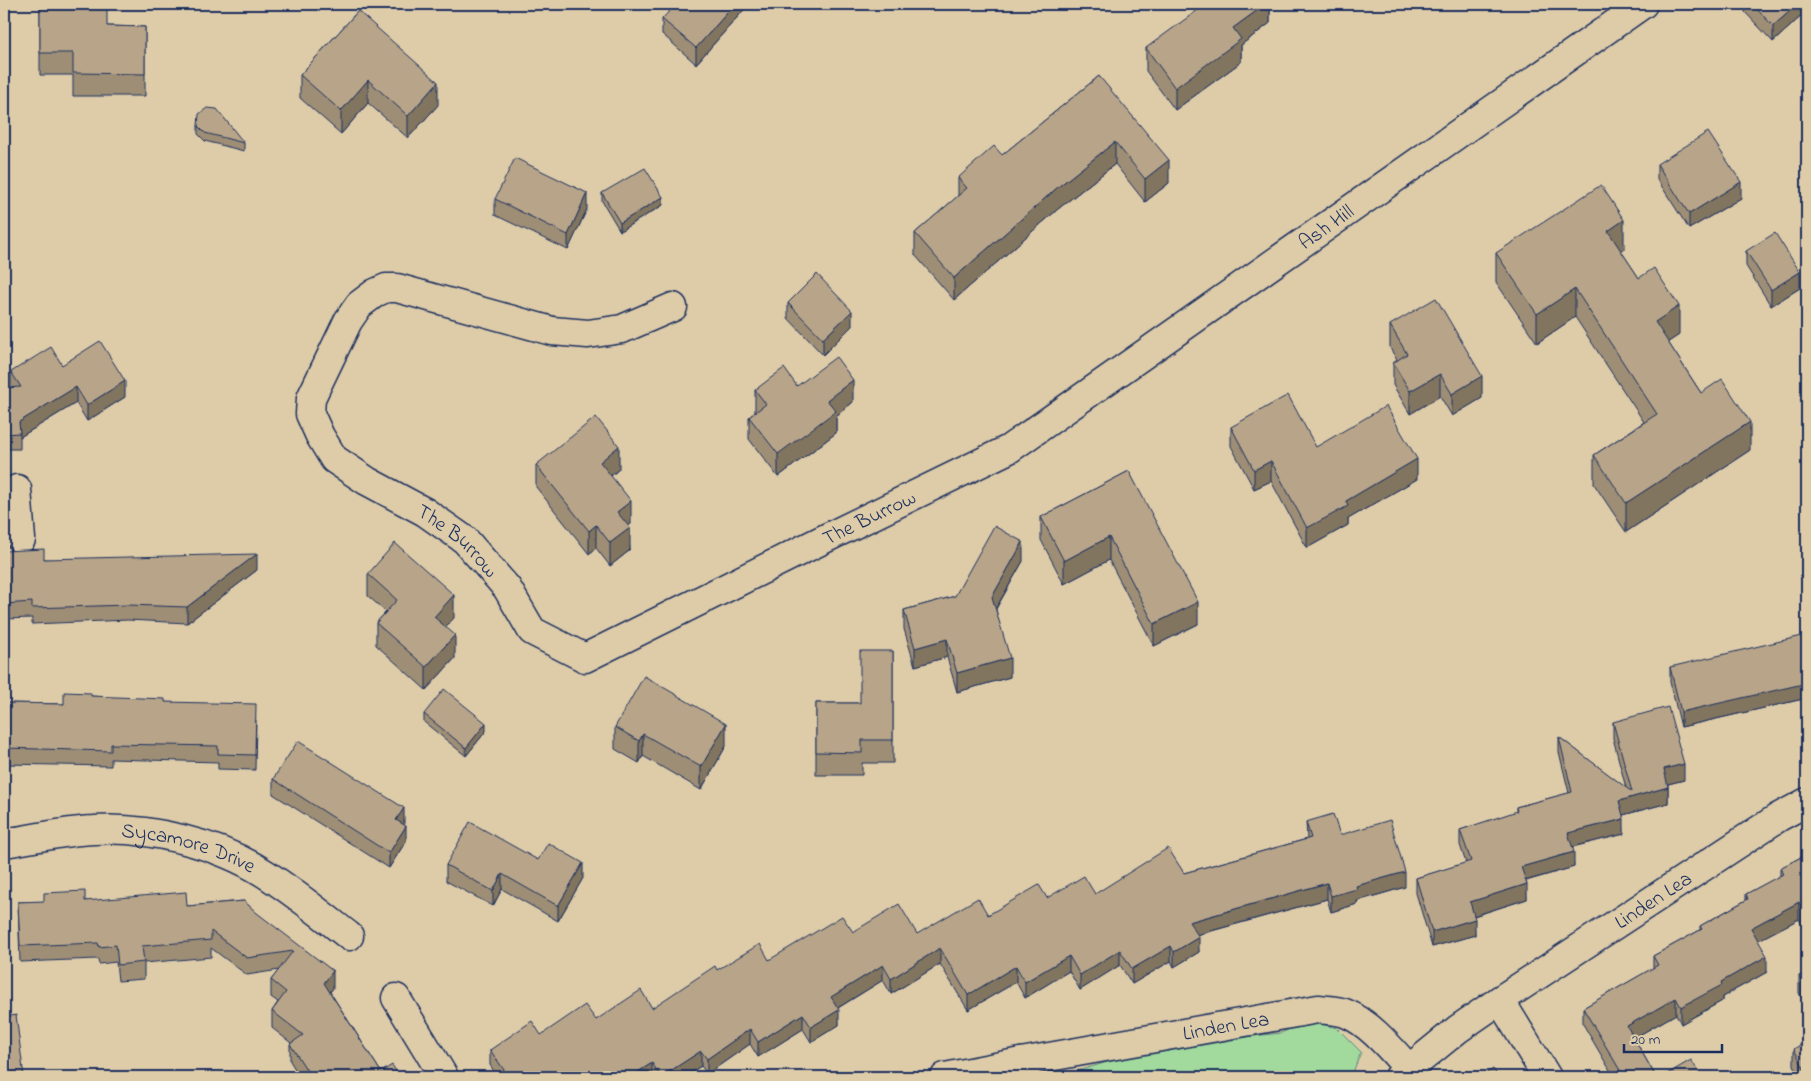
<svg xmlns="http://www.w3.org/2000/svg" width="1811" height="1081" font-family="'Indie Flower',sans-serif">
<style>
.green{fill:#a2da9e;stroke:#5e847e}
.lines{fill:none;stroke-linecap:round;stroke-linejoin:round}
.minor-casing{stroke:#1b2f5e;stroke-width:31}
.minor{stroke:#decca9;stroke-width:28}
.wall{fill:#9e8e76;stroke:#1b2f5e}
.shaded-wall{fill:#817460;stroke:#1b2f5e}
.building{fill:#b8a589;stroke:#1b2f5e}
.labels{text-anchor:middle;stroke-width:4;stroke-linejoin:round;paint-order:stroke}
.street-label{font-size:21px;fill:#1b2f5e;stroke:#decca9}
</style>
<rect width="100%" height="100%" fill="#decca9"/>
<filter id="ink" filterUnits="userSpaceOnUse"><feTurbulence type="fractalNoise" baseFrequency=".02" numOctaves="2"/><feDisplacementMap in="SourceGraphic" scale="10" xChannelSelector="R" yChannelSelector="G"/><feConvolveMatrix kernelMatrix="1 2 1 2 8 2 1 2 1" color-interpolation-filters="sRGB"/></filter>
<g filter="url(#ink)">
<!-- green -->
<path class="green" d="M1308,1021l29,7 24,24 -10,25h-279l5,-6 85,-25 119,-13z"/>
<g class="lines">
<defs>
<g id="minor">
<path id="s1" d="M673,307l-51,22 -34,5 -36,-3 -155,-43h-11l-11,5 -16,12 -11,16 -37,77 -1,16 10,22 14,23 33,22 58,31 40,28 42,48 25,43 53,27 235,-117 189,-92 634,-445"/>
<path d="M17,489l4,50"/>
<path id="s2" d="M4,843c29,-4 60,-12 90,-13 53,-4 125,14 170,43 30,19 57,41 85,63"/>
<path d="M396,998l48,79"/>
<path d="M1500,1000l47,77"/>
<path id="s3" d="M1021,1062l297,-53c8,1 19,1 27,4 24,9 47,37 63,55"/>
<path d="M945,1077l76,-15 4,15"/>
<path id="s4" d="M1399,1077l59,-48 42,-29 279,-183 28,-15"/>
</g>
</defs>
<!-- minor casing -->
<use href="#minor" class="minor-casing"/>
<!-- minor -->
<use href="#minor" class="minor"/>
</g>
<!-- wall -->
<path class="wall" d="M40,4l67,22 38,1v69h-72v-21h-33z
M749,4l-53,60 -34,-30v-15z
M1270,4v19l-29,22v17l-66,48 -29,-39v-23z
M1745,4h62v7l-34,31 -28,-30z
M358,11l80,94 -30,33 -40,-35 -27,31 -41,-36v-23z
M1099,76l70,107 -24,19 -30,-38 -57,45 -104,91 -39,-45v-22l43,-37v-18l44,-23z
M198,126l46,17v8l-39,-10 -7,-7z
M1657,164l84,34 -52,31 -32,-50z
M602,193l61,12 -43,26 -18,-30z
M495,199l92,10 -19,41 -73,-35z
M1624,249l-3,2 18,27 40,57 -11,7 33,51 49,57 -124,82 -32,-48v-29l50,-33 -69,-105 -38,26 -41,-61v-29z
M1746,251l54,37 -29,18 -25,-40z
M788,303l64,23 -29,29 -35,-37z
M1390,325l92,73 -30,18 -12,-20 -30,18 -17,-29v-22l4,-3 -7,-12z
M62,365l63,32 -38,24 -11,-18 -56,34v12h-16v-61l7,-1v-15z
M797,386l56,16 -17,14v17l-58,44 -29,-38v-22l6,-5v-22z
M1231,427l85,20 101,32 -69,40v6l-41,23 -36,-67 -17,8 -23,-43z
M536,465l83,4 -8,7 20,48 -3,2 2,24 -20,16 -14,-18 -7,6 -53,-67z
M1129,471l69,153 -44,22 -45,-86 -45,24 -23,-44v-23z
M4,551l40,8 213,11 -70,53 -59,-3 -96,4v-6l-28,1z
M1023,561l-27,48 14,68 -53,15 -10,-35 -32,9 -11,-37v-19l51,-14z
M368,574l86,44 -9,9 10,31 -29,32 -50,-45v-22l10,-11 -18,-16z
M893,651v112h-31v12h-46v-72h44z
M1670,667l133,26v6l-122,28 -11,-45z
M91,696l74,6 91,18 -1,50 -37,-1v-7l-107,-3v7l-107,-2v-61l60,1z
M424,714l62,17 -20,25 -42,-34z
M1613,722l71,58 -16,4v19l-45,12 1,19 -52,13 2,20 -48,14 1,18 -53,17 1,19 -43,12 -16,-54v-15l50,-15 -6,-18v-15l56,-18v-5l53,-14 -10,-41v-15l67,51 -13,-50z
M615,727l111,19 -25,44 -58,-34 -4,7 -24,-14z
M273,779l131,45 2,17 -17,27 -116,-74z
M1306,822l34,13 65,52 -48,14v3l-26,8 -4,-13 -130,36 2,17 -25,15 -3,-6 -39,23 -12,-19 -40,25 -11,-19 -44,27 -9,-16 -48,28 -28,-46 -49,30 -8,-14 -45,28 1,17 -28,17 -8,-13 -45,28 -8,-13 -43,30 -6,-8 -17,11h-186l-8,-12v-15l51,-15 55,-15 56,-12 65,-38 52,-10 84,-28 64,2 130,-36 48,-4 89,-21 123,-34z
M1807,854v80l-8,-15 -41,21 9,32 -45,25v4l-41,23 -5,-10 -42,24 22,39h-42l-31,-53v-16l70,-40v-12l47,-26v-4l46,-26v-6l34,-18v-8z
M538,860l45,18 -25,43 -56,-32 -9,17 -47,-25v-16z
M85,901l102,5 57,-5 89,87 -3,4 51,80 19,5h-100l-10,-16v-17l1,-1 -19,-15v-17l6,-9 -7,-5v-17l8,-10 -32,5 -36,-27v9l-67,6v16l-26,2 -2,-19 -17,2 -1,-5 -78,3 -2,-60z
M1807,972v36l-8,-15v-17z
M1807,1041v36h-7l-6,-12v-16z"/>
<!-- shaded-wall -->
<path class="shaded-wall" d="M735,4h14l-53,60v-16z
M1266,4h4v19l-29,22v17l-66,48v-22l58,-60z
M1798,4h9v7l-34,31v-16z
M368,80v23l-27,31v-23z
M438,82v23l-30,33v-22z
M1115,142v22l-57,45 -104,91v-22l104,-91z
M1169,160v23l-24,19v-23z
M1741,182v16l-52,31v-15z
M587,193v16l-19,41v-15z
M663,197v8l-43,26v-8z
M1624,220v29l-16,10v-28z
M1800,272v16l-29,18v-16z
M1575,289v28l-38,26v-29z
M1679,306v29l-24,16v-29z
M852,311v15l-29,29v-16z
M1440,374v22l-30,18v-23z
M1482,376v22l-30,18v-22z
M853,380v22l-17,14v17l-58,44v-23l49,-54z
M125,381v16l-38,24v-16z
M76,387v16l-56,34 -1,-15z
M1750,422v28l-124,82v-29z
M619,446v23l-19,15v-22z
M1417,459v20l-69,40v6l-41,23v-20l39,-27z
M1271,461v20l-17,8v-19z
M631,501v23l-14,11v-23z
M596,525v23l-7,6v-23z
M630,528v22l-20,16v-23z
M1109,537v23l-45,24v-23z
M1023,542v19l-31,54v-18z
M257,554v16l-70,53v-16z
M454,595v23l-20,21v-22z
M1198,602v22l-44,22v-22z
M455,635v23l-29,32v-23z
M947,639v18l-32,9v-18z
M1010,658v19l-53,15v-19z
M1807,677v16h-4v6l-122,28v-15z
M486,723v8l-20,25v-8z
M726,724v22l-25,44v-23z
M643,734v22l-4,7v-22z
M1684,764v16l-20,5v-16z
M1668,787v16l-49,13v-15z
M404,808v16l-8,11v-15z
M1624,819v15l-56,14v-15z
M406,826v15l-17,27v-15z
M1574,852v15l-53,15v-15z
M583,863v15l-25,43v-15z
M1405,872v15l-48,14v3l-26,8v-16l25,-10z
M502,874v15l-9,17v-15z
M1327,883v16l-138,38v-15z
M1527,884v15l-57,18v-15z
M1799,902v17l-48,25v-16z
M1475,919v16l-43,12v-15z
M1199,937v15l-25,15v-15z
M1171,946v15l-39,23v-15z
M940,948v16l-49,30v-15z
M1120,950v15l-40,25v-15z
M1069,956v15l-44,27v-16z
M1767,956v16l-45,25v4l-41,23v-17l40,-25z
M883,965v15l-52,32v-15z
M1016,966v16l-48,28v-15z
M333,971v17l-9,12v-17z
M1676,998v16l-49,28v-16z
M839,1010v15l-28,17v-15z
M803,1014v15l-45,28v-15z
M750,1029v15l-43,30v-15z
M701,1051v15l-17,11h-23z
M652,1063v14h-22z"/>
<!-- building -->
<path class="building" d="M40,4h67v22l38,1v47l-72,-1v-20h-33z
M676,4h59l-39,44 -34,-29z
M1206,4h60l-33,24 8,11 -66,49 -29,-40z
M1752,4h46l-25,22z
M358,11l80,71 -30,34 -40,-36 -27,31 -41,-36z
M1099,76l70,84 -24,19 -30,-37 -57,45 -104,91 -39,-45 52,-45 -9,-10 36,-32 8,9z
M207,108l10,1 27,34 -39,-10 -7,-7 1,-12z
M1708,132l33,50 -52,32 -32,-50z
M515,158l72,35 -19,42 -73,-36z
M645,168l18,29 -43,26 -18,-30z
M1601,185l23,35 -16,11 31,47 15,-10 25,38 -24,16 46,71 21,-14 28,43 -124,81 -32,-48 63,-41 -82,-125 -38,25 -41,-61z
M1775,233l25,39 -29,18 -25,-39z
M817,274l35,37 -29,28 -35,-36z
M1436,298l46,78 -30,18 -12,-20 -30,17 -17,-28 14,-9 -17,-29z
M100,341l25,40 -38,24 -11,-18 -57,35 1,11 -16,1v-46l17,-1 -10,-15 40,-25 11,18z
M836,357l17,23 -26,20 9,11 -58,43 -29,-37 17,-13 -11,-14 29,-22 13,18z
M1288,395l28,52 70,-41 31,53 -71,42 2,5 -41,22 -36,-67 -17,9 -23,-43z
M596,417l23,29 -19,16 31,39 -14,11 13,16 -20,15 -14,-18 -7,6 -53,-66z
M1129,471l69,131 -44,22 -45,-87 -45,24 -23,-44z
M994,526l29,16 -31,55 18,61 -53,15 -10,-34 -32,9 -11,-38 51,-14z
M395,543l59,52 -20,22 21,18 -29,32 -50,-44 21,-23 -29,-26z
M44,549v10l213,-5 -70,53 -59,-2 -96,3v-6l-28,2v-53z
M1807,633v44l-5,1 1,6 -122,28 -11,-45 132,-31v-2z
M860,651h33v89h-31v13l-46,-1v-49h44z
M644,676l82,48 -25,43 -58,-33 -4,7 -24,-14z
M444,689l42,34 -20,25 -42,-34z
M64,692l27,1v3l74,3v3l91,2 -1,51 -37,-1v-8l-107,-2v7l-107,-3v-45l60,1z
M1668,707l16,57 -20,5 4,18 -49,14 5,18 -56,14 6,19 -53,15 6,17 -57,18 5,17 -43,13 -16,-54 55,-17 -11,-31 57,-19 -1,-4 56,-15 -13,-55 73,55 -19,-70z
M298,741l106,67 -8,12 10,6 -17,27 -116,-74z
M1333,814l7,21 50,-15 15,52 -49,14 1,3 -26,7 -4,-13 -138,39 10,15 -25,15 -3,-6 -39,23 -12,-19 -40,25 -11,-19 -44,26 -9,-16 -48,29 -28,-47 -49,31 -8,-14 -52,32 8,13 -28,17 -8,-13 -45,28 -8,-13 -43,30 -6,-8 -40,26 -9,-14 -22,14h-121l-19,-27 42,-29 9,14 44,-30 11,15 45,-30 11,18 63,-42 2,4 43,-26 9,16 73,-44 11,16 46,-28 18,30 61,-36 10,17 51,-30 8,13 37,-22 11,18 73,-46 16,25 127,-35 -5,-16z
M470,822l68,38 10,-17 35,20 -25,43 -56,-32 -9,17 -47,-26z
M1807,854v64l-8,-16 -48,26 16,28 -46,26 1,3 -41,22 -5,-9 -49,28 29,51h-32l-41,-69 75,-43 -5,-9 49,-27 -2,-3 48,-27 -2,-5 37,-20 -3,-6z
M85,891v10l101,-9 1,14 57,-5 13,12 76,58 -9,12 57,89 11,-7 8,12h-89l-21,-33 13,-9 -31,-24 14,-19 -15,-12 22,-29 -46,7 -36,-27v9l-69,6 2,16 -26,3 -2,-20 -17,2 -1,-4 -78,3 -2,-44 26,-1v-8z
M1807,972v20l-8,-16z
M16,1015l8,62h-20v-60z
M1807,1041v33l-13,-25z
M1691,1060l11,17h-40z
M1493,1069l6,8h-18z"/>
</g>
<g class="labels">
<!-- street labels -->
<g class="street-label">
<text dy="7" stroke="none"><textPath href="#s1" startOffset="1689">Ash Hill</textPath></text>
<text dy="7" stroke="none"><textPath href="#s1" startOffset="1146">The Burrow</textPath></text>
<text dy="7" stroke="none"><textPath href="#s1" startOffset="651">The Burrow</textPath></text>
<text dy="7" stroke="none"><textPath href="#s2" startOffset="188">Sycamore Drive</textPath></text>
<text dy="7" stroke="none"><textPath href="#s4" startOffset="310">Linden Lea</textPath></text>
<text dy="7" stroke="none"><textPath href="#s3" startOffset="208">Linden Lea</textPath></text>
</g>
</g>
<!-- margin -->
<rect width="1811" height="1081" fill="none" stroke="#decca9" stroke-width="20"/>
<rect x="10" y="10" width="1791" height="1061" fill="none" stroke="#1b2f5e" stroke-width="2" filter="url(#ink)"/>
<!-- scale -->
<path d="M1624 1044v8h98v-8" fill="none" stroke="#1b2f5e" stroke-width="2.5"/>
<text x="1631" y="1044" font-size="15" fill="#1b2f5e" stroke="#decca9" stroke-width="4" paint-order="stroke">20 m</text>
</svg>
